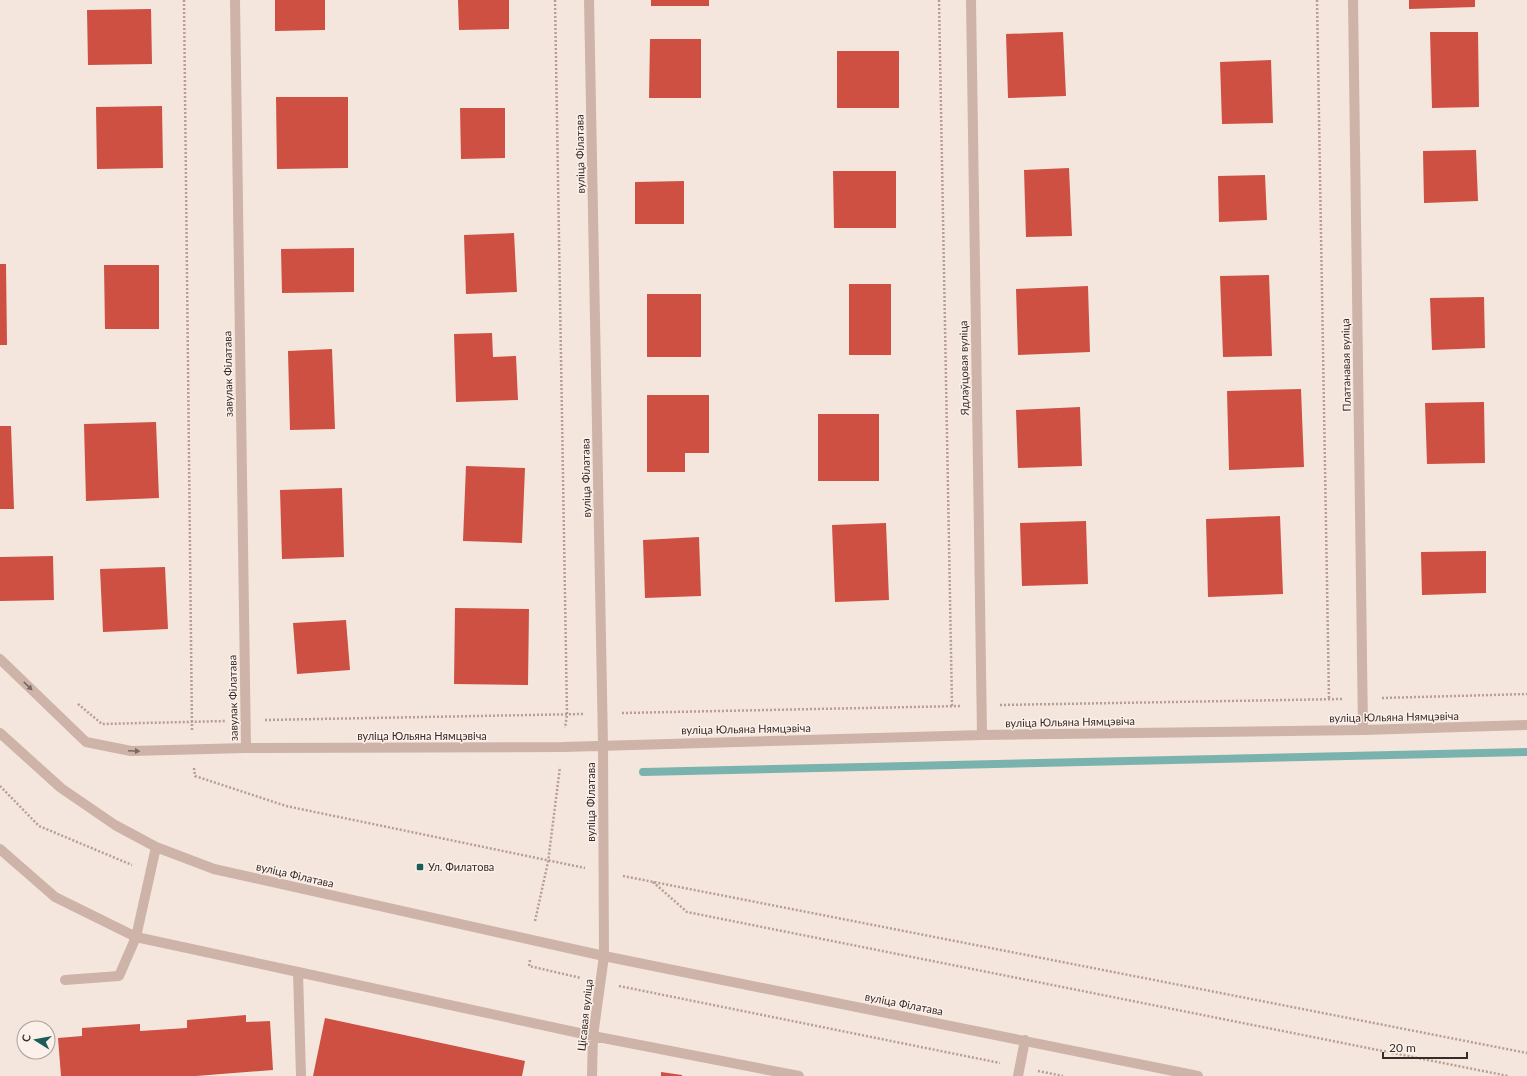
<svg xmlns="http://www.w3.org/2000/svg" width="1527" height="1076" font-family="Lato,sans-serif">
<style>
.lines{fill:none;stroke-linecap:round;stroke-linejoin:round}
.stream{stroke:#7ab3ad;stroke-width:8}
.building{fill:#cd5042}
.path{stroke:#b99d92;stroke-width:2.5;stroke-dasharray:2 2;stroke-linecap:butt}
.minor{stroke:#cdb3a8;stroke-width:10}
.oneway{fill:#7c6862}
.poi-dot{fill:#1b5e58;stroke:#fbf1ea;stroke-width:1.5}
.labels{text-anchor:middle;stroke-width:3;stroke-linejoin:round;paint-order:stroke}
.street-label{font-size:11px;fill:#392b29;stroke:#fbf1ea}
.poi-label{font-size:11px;fill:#392b29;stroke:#fbf1ea;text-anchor:start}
</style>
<rect width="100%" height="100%" fill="#f4e6dd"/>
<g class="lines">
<!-- stream -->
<path class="stream" d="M643,772l884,-20"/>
</g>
<!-- building -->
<path class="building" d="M275,0h50v30l-50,1z
M458,0h51v29l-50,1z
M651,0h58v6h-58z
M1409,0h66v7l-66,2z
M151,9l1,55 -64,1 -1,-55z
M1063,32l3,64 -58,2 -2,-64z
M1430,32h48l1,75 -47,1z
M650,39h51v59h-52z
M837,51h62v57h-62z
M1271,60l2,63 -51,1 -2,-62z
M276,97h72v71l-71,1z
M162,106l1,62 -66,1 -1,-62z
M460,108h45v50l-44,1z
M1476,150l2,51 -54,2 -1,-52z
M1069,168l3,68 -46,1 -2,-67z
M833,171h63v57h-62z
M1265,175l2,45 -48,2 -1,-46z
M684,181v43h-49v-42z
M514,233l3,59 -51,2 -2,-59z
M354,248v44l-72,1 -1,-44z
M0,264h6l1,81h-7z
M104,265h55v64h-54z
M1269,275l3,81 -49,1 -3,-81z
M849,284h42v71h-42z
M1088,286l2,66 -72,3 -2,-66z
M647,294h54v63h-54z
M1484,297l1,51 -53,2 -2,-52z
M492,333l1,24 23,-1 2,44 -62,2 -2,-68z
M332,349l3,80 -45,1 -2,-79z
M1301,389l3,78 -75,3 -2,-79z
M647,395h62v58h-24v19h-38z
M1484,402l1,61 -58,1 -2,-61z
M1080,407l2,59 -64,2 -2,-58z
M818,414h61v67h-61z
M156,422l3,76 -73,3 -2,-77z
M0,426h11l3,83h-14z
M466,466l59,2 -3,75 -59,-2z
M342,488l2,69 -62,2 -2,-69z
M1280,516l3,78 -75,3 -2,-78z
M1086,521l2,63 -66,2 -2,-63z
M886,523l3,77 -54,2 -3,-77z
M699,537l2,59 -56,2 -2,-58z
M1486,551v42l-64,2 -1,-43z
M53,556l1,44 -54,1v-44z
M165,567l3,62 -65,3 -3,-63z
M455,608l74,1 -1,76 -74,-1z
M346,620l4,50 -53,4 -4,-51z
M246,1015v7l24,-1 3,49 -77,6h-135l-3,-38 24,-2v-8l58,-4v7l47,-3v-8z
M325,1018l200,43 -3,15h-209z
M661,1072l21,3v1h-21z"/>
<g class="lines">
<!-- path -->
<path class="path" d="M184,0l8,731
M555,0l12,715 -2,13
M939,0l13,706
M1317,0l12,700
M1382,698l145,-4
M78,704l24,20 124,-3
M1000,705l343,-6
M622,713l339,-7
M265,720l318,-6
M194,768l1,8 91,30 299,62
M0,786l39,40 93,39
M623,876l904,177
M653,882l34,30 821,164
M535,921l13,-59 12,-95
M530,960l-1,6 52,12
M619,986l381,77
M1038,1071l25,5"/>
<!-- minor -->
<path class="minor" d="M235,0l11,748
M589,0l14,745 1,211 -11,80 -1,40
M971,0l11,735
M1353,0l10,730
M0,659l86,83 45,9 115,-3 317,-1 419,-12 381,-5 164,-5
M0,733l61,55 54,37 41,22 58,22 390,87 594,120
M156,847l-20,90 162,35
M0,849l55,48 81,40 -17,39 -54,4
M301,1076l-3,-104 295,64 206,40
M1018,1076l7,-36"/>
</g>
<!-- one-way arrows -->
<defs><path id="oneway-solid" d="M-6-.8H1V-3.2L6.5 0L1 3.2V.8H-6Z"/></defs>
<g class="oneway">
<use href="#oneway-solid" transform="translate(28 686) rotate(44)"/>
<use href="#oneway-solid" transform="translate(134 751) rotate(2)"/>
</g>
<!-- markers -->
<rect class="poi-dot" x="416" y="863" width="8" height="8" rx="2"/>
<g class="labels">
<!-- street labels -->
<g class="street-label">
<text transform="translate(580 154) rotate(-91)" y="4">вуліца Філатава</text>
<text transform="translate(1346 365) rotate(-91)" y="4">Платанавая вуліца</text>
<text transform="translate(964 368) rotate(-91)" y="4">Ядлаўцовая вуліца</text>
<text transform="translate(228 374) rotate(-91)" y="4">завулак Філатава</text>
<text transform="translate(586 478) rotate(-91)" y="4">вуліца Філатава</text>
<text transform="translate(233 698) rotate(-91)" y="4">завулак Філатава</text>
<text transform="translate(1394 717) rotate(-1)" y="4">вуліца Юльяна Нямцэвіча</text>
<text transform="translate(1070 722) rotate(-1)" y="4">вуліца Юльяна Нямцэвіча</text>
<text transform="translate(746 729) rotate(-1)" y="4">вуліца Юльяна Нямцэвіча</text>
<text x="422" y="740">вуліца Юльяна Нямцэвіча</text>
<text transform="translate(591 802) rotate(-90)" y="4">вуліца Філатава</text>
<text transform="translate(295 875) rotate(13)" y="4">вуліца Філатава</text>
<text transform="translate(904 1004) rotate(11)" y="4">вуліца Філатава</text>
<text transform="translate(585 1015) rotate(-84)" y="4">Цісавая вуліца</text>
</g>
<!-- poi labels -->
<g class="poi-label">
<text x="428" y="871">Ул. Филатова</text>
</g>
</g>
<!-- north arrow -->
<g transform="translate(36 1040) rotate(281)"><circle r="19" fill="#fbf1ea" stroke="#ada29d"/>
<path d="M0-3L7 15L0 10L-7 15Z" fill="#1b5e58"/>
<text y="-6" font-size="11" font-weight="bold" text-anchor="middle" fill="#392b29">С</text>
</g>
<!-- scale -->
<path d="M1383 1052v6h84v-6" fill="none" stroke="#392b29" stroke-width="2"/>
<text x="1389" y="1052" font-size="12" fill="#392b29" stroke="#fbf1ea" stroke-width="3" paint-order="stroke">20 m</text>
</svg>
